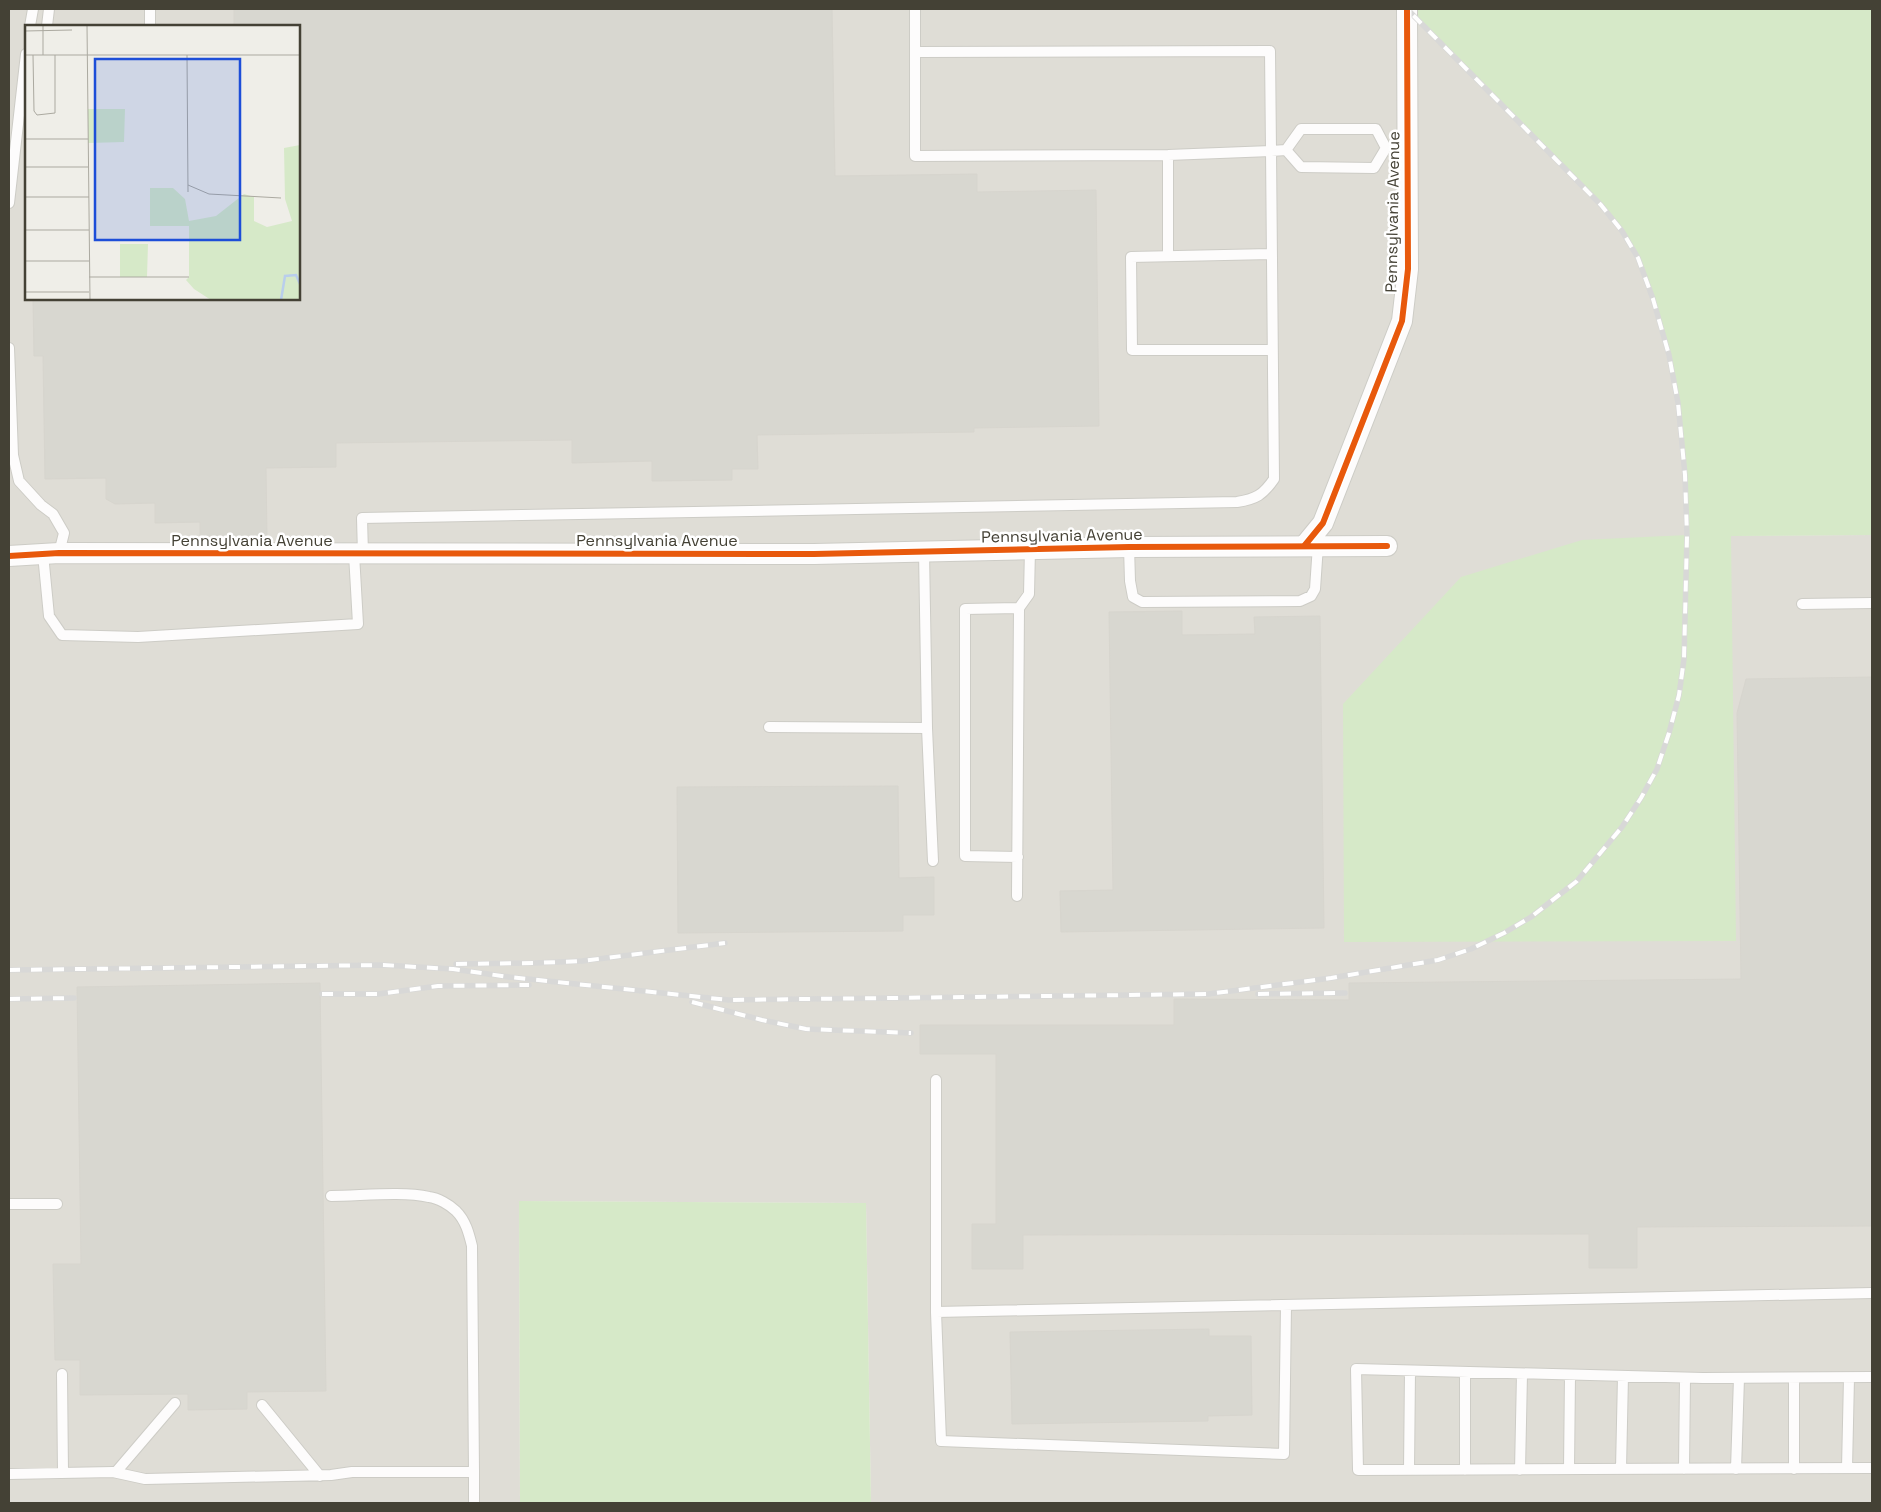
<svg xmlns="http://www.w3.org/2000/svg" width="1881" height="1512" font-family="'Space Grotesk',sans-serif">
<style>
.industrial{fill:#dfddd6;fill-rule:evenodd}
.green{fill:#d6e9c8}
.building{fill:#d8d7d0;stroke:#d7d5ce}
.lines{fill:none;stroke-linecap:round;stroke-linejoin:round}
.lane-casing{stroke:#cdccc6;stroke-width:12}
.street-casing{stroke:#cdccc6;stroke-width:22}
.lane{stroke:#fdfcfc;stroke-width:10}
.street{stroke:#fdfcfc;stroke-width:20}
.rail-casing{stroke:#d8d8d7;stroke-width:5.5}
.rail{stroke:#fff;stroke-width:4;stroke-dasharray:11;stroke-linecap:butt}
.cycleway-casing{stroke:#fff;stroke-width:9}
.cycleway{stroke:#e8590c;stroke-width:6}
.labels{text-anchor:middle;stroke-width:5;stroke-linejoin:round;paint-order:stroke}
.street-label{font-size:16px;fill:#444135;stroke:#fff}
.inset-river{fill:none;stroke:#b9ceec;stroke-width:2.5}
.inset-road{fill:none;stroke:#aba9a0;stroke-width:1}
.view{fill:#1d4ed8;fill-opacity:0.15;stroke:#1d4ed8;stroke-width:2.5}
.inset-edge{fill:none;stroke:#444135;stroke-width:2.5}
</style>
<rect width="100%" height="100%" fill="#efeee8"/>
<!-- industrial -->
<path class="industrial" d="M9,9h1398l194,196 21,26 16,27 15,41 16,56 9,48 7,72 2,61 185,-1v968h-1001l-5,-300 -347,-2 1,302h-511zM26,26h273v273h-273z"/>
<!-- green -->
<path class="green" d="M1407,9h465v526l-141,1 5,405 -392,1 -1,-238 118,-127 121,-37 105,-5c-2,-92 -10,-192 -49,-276 -9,-20 -23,-37 -37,-54z
M519,1201l347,2 5,300h-351z"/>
<!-- building -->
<path class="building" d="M234,9h598l3,167 142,-2v18l119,-2 3,236 -125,2v4l-217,3 1,34h-26v11l-80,1v-20l-80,2v-23l-236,3v24l-70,1 1,71 -67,1v-18l-45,1v-20l-40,1 -9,-5v-21l-61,1 -2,-123h-9l-1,-57h266v-273h-65z
M1182,611v24l73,-1 -1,-17 66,-1 4,312 -263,4 -1,-41 53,-1 -4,-278z
M1872,677v549l-235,1v41h-48v-34l-566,1v34h-51v-45h24v-170h-76v-29h254v-26l175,1v-17l392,-4 -4,-266 9,-34z
M898,786l1,92 35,-1v38h-31v16l-225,2 -1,-146z
M320,983l6,408 -79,1v17l-59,1v-16l-108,1v-35h-25l-2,-96h28l-4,-277z
M1209,1329v7h42l1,79 -44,1v5l-196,3 -2,-92z"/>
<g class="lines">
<defs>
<path id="lane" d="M30,26l3,-17
M47,26l2,-17
M150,26v-17
M915,52l355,-1 1,100 15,-1 15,-21h75l10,19
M1286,150l15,17 73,1 12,-20
M1168,155v101
M9,203l17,-149
M1271,254l-140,3 1,93h139
M9,348l4,107 6,26 22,24 12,9 11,19 -5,20
M1129,547l1,34 3,16 9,5 158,-1 11,-5 4,-7 3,-44
M43,554l6,62 13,19 76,2 220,-13 -4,-70
M363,554l-1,-36 875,-16c19,-3 26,-7 37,-23l-3,-328 -103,4 -253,1v-147
M1802,604l70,-1
M769,727l158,1 -3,-177
M927,728l6,133
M1018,857l-53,-1v-247l54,-1
M1017,896l2,-288 10,-14 1,-45
M936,1080v232l5,129 343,13 2,-149
M331,1196c29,0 71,-5 98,1 9,1 21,8 27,14 10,10 13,23 16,35l2,226
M9,1204h48
M936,1312l936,-19
M62,1374l1,99
M1872,1377l-169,1 -347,-9 2,101 514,-2
M262,1405l58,71
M1847,1468l2,-90
M1569,1469l1,-94
M1621,1469l2,-93
M1684,1469l1,-91
M1736,1469l3,-91
M1794,1469v-91
M1409,1470l1,-99
M1465,1470v-98
M1520,1470l2,-96
M116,1472l59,-69
M9,1474l104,-2 32,7 186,-4 21,-3h122v31"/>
<path id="street" d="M1305,545l18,-22 79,-202 6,-52 -1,-260
M9,556l50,-3 755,1 315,-7 258,-1"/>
</defs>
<!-- lane casing -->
<use href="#lane" class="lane-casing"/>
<!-- street casing -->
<use href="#street" class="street-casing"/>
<!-- lane -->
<use href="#lane" class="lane"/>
<!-- street -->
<use href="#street" class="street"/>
<defs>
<path id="rail" d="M456,964l79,-1 47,-2 143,-18
M9,970l374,-5 70,4 56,8 220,23 479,-6 123,-16 107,-18 33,-11 33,-16 27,-16 46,-36 45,-54 19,-29 16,-29 12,-36 10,-38 5,-36 3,-123 -2,-61 -7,-72 -9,-48 -16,-56 -15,-41 -16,-27 -21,-26 -194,-196
M322,994h56l60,-8 91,-1
M1258,994l87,-1
M9,999l65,-1
M692,1002l70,18 44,9 105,4"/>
</defs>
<!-- rail casing -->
<use href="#rail" class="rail-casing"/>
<!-- rail -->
<use href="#rail" class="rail"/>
<defs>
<path id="cycleway" d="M1305,545l18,-22 79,-202 6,-52 -1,-260
M9,556l50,-3 755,1 315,-7 258,-1"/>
</defs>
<!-- cycleway casing -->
<use href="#cycleway" class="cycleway-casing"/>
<!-- cycleway -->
<use href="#cycleway" class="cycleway"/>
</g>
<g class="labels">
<!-- street labels -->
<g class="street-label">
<text transform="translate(1392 212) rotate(-89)" y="6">Pennsylvania Avenue</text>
<text transform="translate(1062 535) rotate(-1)" y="6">Pennsylvania Avenue</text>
<text x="252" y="546">Pennsylvania Avenue</text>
<text x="657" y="546">Pennsylvania Avenue</text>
</g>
</g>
<!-- overview -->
<g transform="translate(25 25)">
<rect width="275" height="275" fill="#efeee8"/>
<path d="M63,84h37l-1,33 -36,1zM275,120v155h-89l-17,-11 -8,-9 3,-3v-51h-39v-38h23l12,11 4,22 27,-5 28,-22 10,3v24l13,6 25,-6 -7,-22 -1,-51zM95,219h28l-1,33h-27z" fill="#d6e9c8"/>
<path class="inset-river" d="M256,275l4,-24 11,-1 4,9"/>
<path class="inset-road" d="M18,0v30M62,0l3,275M0,6l47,-1M0,30h275M8,30l1,56 3,4 18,-2v-58M162,30l1,137M0,114h63M0,142h63M163,160l21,9 72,4M0,172h64M0,205h64M0,236h64M64,252h100M0,267h64"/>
<path class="view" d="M70,34h145v181h-145z"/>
<rect width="275" height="275" class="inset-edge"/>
</g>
<!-- border -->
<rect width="1881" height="1512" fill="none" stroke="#444135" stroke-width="20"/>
</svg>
